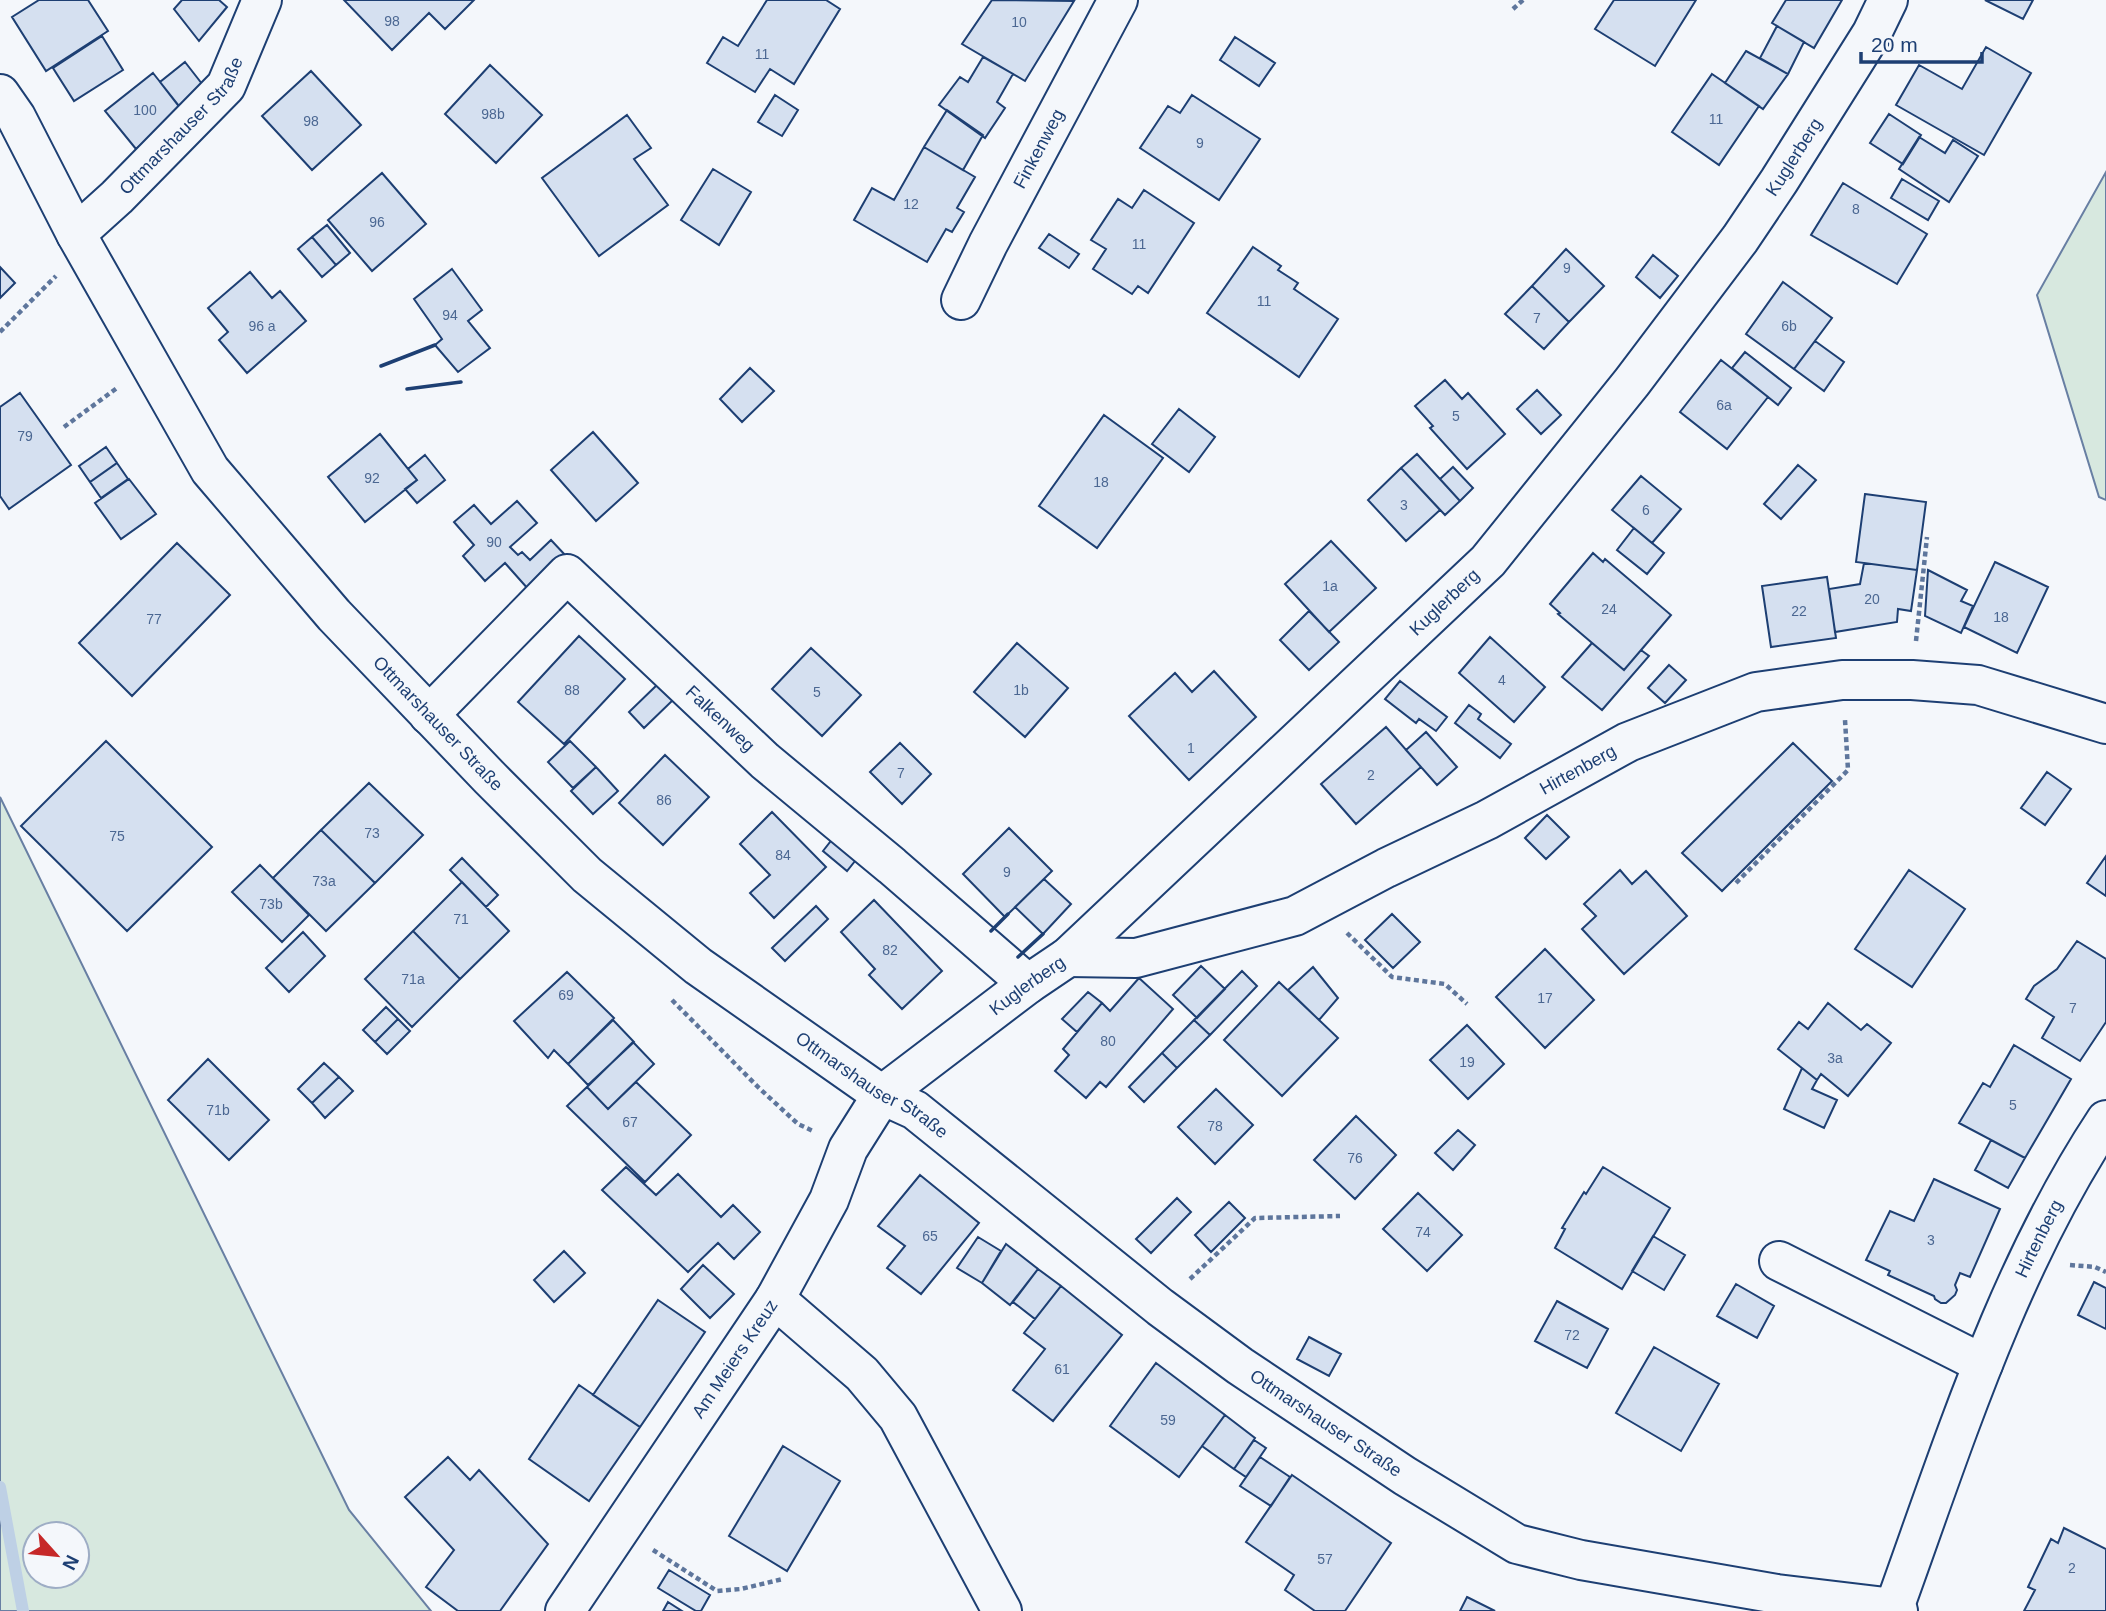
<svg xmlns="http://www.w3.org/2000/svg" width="2106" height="1611" font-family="Arial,sans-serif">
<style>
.green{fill:#d7e8df;stroke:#687fa3;stroke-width:2;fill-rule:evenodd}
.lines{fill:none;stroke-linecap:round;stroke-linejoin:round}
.stream{stroke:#bed0e5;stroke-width:12}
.building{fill:#d5e0f0;stroke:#1d3f73;stroke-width:2}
.minor-casing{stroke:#1d3f73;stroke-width:42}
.path{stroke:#5e769c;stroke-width:4.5;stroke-dasharray:5 3.5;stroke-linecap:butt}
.minor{stroke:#f4f7fb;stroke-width:38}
.wall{stroke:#1d3f73;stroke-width:3.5}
.labels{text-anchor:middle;stroke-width:5;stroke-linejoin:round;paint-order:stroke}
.number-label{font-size:14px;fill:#4b6792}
.street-label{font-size:18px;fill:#1d3f73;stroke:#f4f7fb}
</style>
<rect width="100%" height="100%" fill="#f4f7fb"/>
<!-- green -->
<path class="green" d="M2106,172v328l-7,-3 -62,-202z
M0,797l349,713 82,101h-431zM77,1534v42h-42v-42z"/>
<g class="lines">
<!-- stream -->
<path class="stream" d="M0,1487l23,124"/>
</g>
<!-- building -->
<path class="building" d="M39,0h49l20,31 -62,40 -34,-54z
M182,0h37l8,7 -28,34 -25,-32z
M344,0h130l-29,29 -16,-16 -37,37z
M767,0h59l14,9 -46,75 -24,-15 -15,23 -48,-29 16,-26 15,9z
M992,0l82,1 -49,80 -63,-37z
M1614,0h82l-41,66 -60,-37z
M1786,0h56l-28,48 -42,-25z
M1985,0h48l-10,19z
M1777,26l27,16 -16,32 -28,-16z
M102,36l21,34 -49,31 -21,-33z
M1235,37l40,26 -16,23 -39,-26z
M1986,47l45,26 -47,82 -88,-50 23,-40 43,24z
M1746,51l42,23 -25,35 -38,-26z
M983,57l30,17 -16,28 8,6 -20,30 -46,-33 21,-28 8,5z
M185,62l21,27 -25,20 -21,-27z
M490,65l52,50 -46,48 -51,-49z
M311,71l50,54 -49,45 -50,-54z
M153,73l30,38 -47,38 -31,-38z
M1712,74l47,32 -40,59 -47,-33z
M775,95l23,15 -16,26 -24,-14z
M1192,95l68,44 -41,61 -79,-52 28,-42 12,7z
M947,110l36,25 -20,35 -39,-23z
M1889,114l32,21 -18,29 -33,-21z
M627,115l24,33 -17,11 34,46 -69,51 -57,-78z
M1919,137l26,16 8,-13 25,16 -29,46 -50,-33z
M924,147l51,30 -18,31 7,4 -12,20 -6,-3 -19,33 -73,-42 18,-32 22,12z
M713,169l38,23 -32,53 -38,-25z
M382,173l44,51 -54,47 -44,-51z
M1902,179l37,22 -11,19 -37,-22z
M1843,183l84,51 -30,50 -86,-49z
M1144,190l50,33 -46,70 -10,-7 -6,8 -39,-25 13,-20 -15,-9 27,-41 14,9z
M327,225l23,28 -14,12 -24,-28z
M1049,234l30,20 -10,14 -30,-20z
M312,237l24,28 -14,12 -24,-28z
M1253,247l28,19 -3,4 20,13 -4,6 44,30 -39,58 -92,-64z
M1566,249l38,37 -35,36 -37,-36z
M1653,255l25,21 -18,22 -24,-21z
M0,267l15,16 -15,15z
M452,269l30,41 -14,11 22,27 -32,24 -23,-27 7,-6 -28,-40z
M250,272l22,26 8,-7 26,30 -59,52 -28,-33 9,-8 -20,-24z
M1783,282l49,36 -38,51 -48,-35z
M1532,286l37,36 -25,27 -39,-35z
M1815,341l29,21 -20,29 -30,-22z
M1745,352l46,36 -13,17 -46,-37z
M1721,360l47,37 -41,52 -47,-37z
M750,368l24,23 -32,31 -22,-23z
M1445,380l17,19 6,-6 37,41 -38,35 -37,-41 3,-2 -18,-20z
M1537,390l24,25 -20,19 -24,-25z
M20,393l51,72 -62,44 -9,-13v-89z
M1179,409l36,28 -26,35 -37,-28z
M1104,415l59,43 -66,90 -58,-42z
M593,432l45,51 -42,38 -45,-51z
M380,434l37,46 -52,42 -37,-45z
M106,447l11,16 -27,19 -11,-16z
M1417,454l43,47 -15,14 -44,-47z
M425,455l20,25 -28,23 -12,-14 12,-9 -9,-11z
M117,463l11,16 -27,19 -11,-16z
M1798,465l18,15 -35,39 -17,-15z
M1453,467l20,21 -13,13 -20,-22z
M1401,468l39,42 -34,31 -38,-41z
M1641,476l40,33 -29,34 -40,-33z
M129,479l27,35 -35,25 -26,-36z
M1865,494l61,8 -9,68 -61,-8z
M517,501l20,22 -27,24 8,8 4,-3 8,8 21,-20 15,16 -37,34 -24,-27 -20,18 -22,-25 11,-11 -20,-23 20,-17 17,19z
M1634,528l30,25 -17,21 -30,-24z
M1331,541l45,47 -47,44 -44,-48z
M177,543l53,52 -98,101 -53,-53z
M1593,553l10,9 2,-3 66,56 -47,55 -66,-56 2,-1 -10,-9z
M1995,562l53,25 -31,66 -53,-26z
M1864,563l53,7 -6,41 -13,-2 -1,13 -62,10 -6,-43 31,-5z
M1928,570l39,20 -6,11 12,5 -12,27 -36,-17z
M1827,577l9,61 -65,9 -9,-61z
M1309,611l30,31 -30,28 -29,-30z
M579,636l46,43 -61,65 -46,-42z
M1490,637l55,50 -31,35 -55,-49z
M1017,643l51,45 -43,49 -51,-45z
M1592,643l32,27 17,-20 8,6 -47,54 -40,-33z
M811,648l50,47 -39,41 -50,-47z
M1669,665l17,15 -21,23 -17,-15z
M1214,671l42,46 -67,63 -60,-64 46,-43 17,19z
M1400,681l47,36 -11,14 -17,-12 -3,4 -31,-24z
M659,683l15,16 -30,29 -15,-16z
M1469,705l12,9 -3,5 33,25 -11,14 -45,-35z
M1386,727l35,40 -65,57 -35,-40z
M1426,732l31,35 -20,18 -31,-35z
M106,741l106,106 -85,84 -106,-105z
M570,741l26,26 -23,21 -25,-26z
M900,743l31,31 -29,30 -32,-32z
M1793,743l39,38 -110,110 -40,-38z
M665,755l44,42 -46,48 -44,-42z
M596,767l22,24 -25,23 -22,-23z
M2047,772l24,17 -26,36 -24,-17z
M369,783l54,52 -48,48 -54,-53z
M772,812l54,55 -52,51 -24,-25 20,-18 -30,-31z
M1547,815l22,22 -23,22 -21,-21z
M1009,828l43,43 -47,46 -42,-43z
M321,830l54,53 -49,48 -53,-53z
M834,837l25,19 -12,15 -24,-20z
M2106,856v40l-19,-13z
M462,858l36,37 -12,12 -36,-37z
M260,865l49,50 -27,27 -50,-50z
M1620,870l12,14 14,-13 41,45 -63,58 -42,-45 14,-13 -12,-12z
M1909,870l56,39 -53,78 -57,-38z
M1044,879l27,25 -28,30 -28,-27z
M462,882l47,49 -49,48 -47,-48z
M874,900l68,71 -40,38 -33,-34 6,-6 -34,-37z
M816,906l12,13 -43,42 -13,-13z
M1392,914l28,28 -27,26 -28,-28z
M413,931l47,48 -48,48 -47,-48z
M303,932l22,24 -36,36 -23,-24z
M2077,941l29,18v63l-26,39 -38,-23 12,-21 -28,-18 8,-13 23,-17z
M1545,949l49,51 -49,48 -49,-51z
M1201,966l24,23 -28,29 -24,-23z
M1313,967l25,31 -19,22 -31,-30z
M1242,971l15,15 -47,49 -16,-15z
M567,972l47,46 -46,46 -14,-14 -6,8 -34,-37z
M1139,978l34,31 -67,78 -6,-5 -14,16 -31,-27 14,-16 -6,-6 39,-46 8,8z
M1279,982l59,56 -56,58 -58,-56z
M1088,992l14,11 -25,29 -15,-13z
M1828,1003l33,27 6,-6 24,19 -43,53 -27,-22 -4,6 -39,-31 21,-27 9,7z
M386,1007l12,12 -23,23 -12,-12z
M398,1019l12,12 -23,23 -12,-12z
M613,1020l21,22 -46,43 -20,-21z
M1194,1020l16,15 -33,33 -15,-15z
M1467,1025l37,39 -36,35 -38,-39z
M633,1042l21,22 -46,45 -21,-22z
M2014,1045l57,34 -46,79 -66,-35 24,-40 7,4z
M1162,1053l15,15 -33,34 -15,-15z
M208,1059l61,61 -40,40 -61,-60z
M324,1063l15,14 -27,26 -14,-14z
M1802,1068l15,12 -5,9 25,11 -13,28 -40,-19z
M339,1077l14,14 -28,27 -13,-15z
M636,1082l55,53 -46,47 -78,-76 20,-19 21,22z
M1216,1089l37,36 -38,39 -37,-37z
M1356,1116l40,39 -41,44 -41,-39z
M1458,1130l17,15 -22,25 -18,-17z
M1991,1140l34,18 -17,30 -33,-18z
M626,1167l30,28 22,-21 43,43 12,-12 27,27 -26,27 -16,-16 -30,29 -86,-82z
M1603,1167l67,41 -48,81 -67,-41 10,-19 -3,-1 22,-36 2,2z
M920,1175l59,48 -58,71 -34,-26 18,-22 -27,-20z
M1934,1179l66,30 -30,68 -10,-4 -5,12 2,5 -2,5 -9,8h-5l-6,-4 -1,-3 -46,-21 2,-4 -24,-11 24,-49 24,10z
M1418,1193l44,42 -35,36 -44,-42z
M1177,1198l14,14 -40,41 -15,-14z
M1229,1202l16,16 -34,34 -16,-17z
M1653,1236l32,19 -21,35 -32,-19z
M978,1237l23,14 -19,32 -25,-15z
M1006,1244l32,25 -28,36 -28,-22z
M564,1251l21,22 -31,29 -20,-22z
M703,1265l31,29 -24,24 -29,-29z
M1038,1269l23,17 -26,33 -22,-17z
M2094,1282l12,6v41l-28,-14z
M1736,1284l38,22 -17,32 -40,-22z
M1061,1286l61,49 -69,86 -40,-31 32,-41 -21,-16z
M658,1300l47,32 -65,95 -47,-32z
M1557,1301l51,28 -21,39 -52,-27z
M1309,1337l32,17 -12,22 -32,-17z
M1654,1347l65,37 -38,67 -65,-38z
M1156,1363l69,52 -46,62 -69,-51z
M579,1385l61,42 -51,74 -60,-42z
M1225,1415l30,23 -21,31 -32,-23z
M1254,1440l12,8 -20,29 -12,-8z
M783,1446l57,35 -53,90 -58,-35z
M448,1457l22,23 9,-10 69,74 -48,67h-42l-32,-24 28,-37 -49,-53z
M1260,1457l30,20 -19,29 -31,-20z
M1292,1475l99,68 -46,68h-30l-30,-21 9,-15 -48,-33z
M2064,1528l42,21v62h-82l11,-21 -7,-3 23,-48 7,4z
M669,1570l41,25 -9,16h-5l-38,-23z
M1467,1597l28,14h-35z
M668,1602l14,9h-19z"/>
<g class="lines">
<defs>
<g id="minor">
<path id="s1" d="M0,94l16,23 60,117 134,236 124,145 156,163 97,97 111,91 184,129 33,15 245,197 80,59 165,110 112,68 64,16 196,34 117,14 4,3"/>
<path id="s2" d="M76,234l41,-37 109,-111 36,-86"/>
<path id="s3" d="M961,300l27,-56 130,-244"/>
<path id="s4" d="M429,715l138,-141 198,187 127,105 136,118"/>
<path id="s5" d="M1068,957l68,1 159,-42 91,-48 101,-48 141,-78 128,-50 86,-12h70l66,5 128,39"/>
<path d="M1779,1261l204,103"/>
<path d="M775,1299l87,75 36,43 104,194"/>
<path id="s6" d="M1894,1608c60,-166 114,-340 212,-488"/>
<path id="s7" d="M565,1611l210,-312 54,-99 19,-51 34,-54 146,-111 40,-27 420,-396 144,-179 108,-143 39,-58 93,-148 16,-33"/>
</g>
</defs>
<!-- minor casing -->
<use href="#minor" class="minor-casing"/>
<!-- path -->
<path class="path" d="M1513,9l10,-9
M0,332l56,-56
M64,427l53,-39
M1916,641l11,-104
M1736,883l112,-113 -3,-50
M1347,933l45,44 53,7 22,20
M672,1000l87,88 39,36 15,7
M2070,1265l25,2 11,5
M1190,1279l65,-61 85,-2
M653,1550l64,41 24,-2 42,-10"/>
<!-- minor -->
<use href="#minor" class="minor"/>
<!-- wall -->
<path class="wall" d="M381,366l54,-21
M407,389l54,-7
M991,931l17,-17
M1018,957l25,-23"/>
</g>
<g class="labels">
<!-- number labels -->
<g class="number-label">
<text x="392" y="26">98</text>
<text x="1019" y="27">10</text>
<text x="762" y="59">11</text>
<text x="145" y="115">100</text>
<text x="493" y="119">98b</text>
<text x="1716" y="124">11</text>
<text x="311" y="126">98</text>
<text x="1200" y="148">9</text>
<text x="911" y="209">12</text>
<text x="1856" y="214">8</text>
<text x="377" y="227">96</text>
<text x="1139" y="249">11</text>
<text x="1567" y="273">9</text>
<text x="1264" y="306">11</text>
<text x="450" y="320">94</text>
<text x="1537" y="323">7</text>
<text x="262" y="331">96 a</text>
<text x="1789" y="331">6b</text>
<text x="1724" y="410">6a</text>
<text x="1456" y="421">5</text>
<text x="25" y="441">79</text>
<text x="372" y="483">92</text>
<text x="1101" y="487">18</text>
<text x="1404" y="510">3</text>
<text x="1646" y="515">6</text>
<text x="494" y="547">90</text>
<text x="1330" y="591">1a</text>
<text x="1872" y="604">20</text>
<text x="1609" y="614">24</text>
<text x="1799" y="616">22</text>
<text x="2001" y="622">18</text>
<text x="154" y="624">77</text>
<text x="1502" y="685">4</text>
<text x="572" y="695">88</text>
<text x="1021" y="695">1b</text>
<text x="817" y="697">5</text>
<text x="1191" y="753">1</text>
<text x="901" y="778">7</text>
<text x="1371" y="780">2</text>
<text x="664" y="805">86</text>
<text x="372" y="838">73</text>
<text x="117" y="841">75</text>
<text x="783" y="860">84</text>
<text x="1007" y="877">9</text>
<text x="324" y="886">73a</text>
<text x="271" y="909">73b</text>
<text x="461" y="924">71</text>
<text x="890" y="955">82</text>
<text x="413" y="984">71a</text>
<text x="566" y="1000">69</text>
<text x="1545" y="1003">17</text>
<text x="2073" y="1013">7</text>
<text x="1108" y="1046">80</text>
<text x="1835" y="1063">3a</text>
<text x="1467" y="1067">19</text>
<text x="2013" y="1110">5</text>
<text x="218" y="1115">71b</text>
<text x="630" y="1127">67</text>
<text x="1215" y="1131">78</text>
<text x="1355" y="1163">76</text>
<text x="1423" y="1237">74</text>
<text x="930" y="1241">65</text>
<text x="1931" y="1245">3</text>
<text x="1572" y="1340">72</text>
<text x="1062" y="1374">61</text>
<text x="1168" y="1425">59</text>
<text x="1325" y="1564">57</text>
<text x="2072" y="1573">2</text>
</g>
<!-- street labels -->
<g class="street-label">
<text dy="6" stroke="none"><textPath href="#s2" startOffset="152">Ottmarshauser Straße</textPath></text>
<text dy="6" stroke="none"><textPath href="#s3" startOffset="170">Finkenweg</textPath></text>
<text dy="6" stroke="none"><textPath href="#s7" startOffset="1923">Kuglerberg</textPath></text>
<text dy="6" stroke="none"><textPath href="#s7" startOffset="1356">Kuglerberg</textPath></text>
<text dy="6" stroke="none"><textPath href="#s4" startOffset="408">Falkenweg</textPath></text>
<text dy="6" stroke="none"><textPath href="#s1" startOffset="772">Ottmarshauser Straße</textPath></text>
<text dy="6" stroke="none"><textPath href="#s5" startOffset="551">Hirtenberg</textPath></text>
<text dy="6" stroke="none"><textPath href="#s7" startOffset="789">Kuglerberg</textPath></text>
<text dy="6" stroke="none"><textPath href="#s1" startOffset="1339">Ottmarshauser Straße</textPath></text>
<text dy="6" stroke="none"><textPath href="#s6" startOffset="397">Hirtenberg</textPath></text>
<text dy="6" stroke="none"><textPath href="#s7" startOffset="304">Am Meiers Kreuz</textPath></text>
<text dy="6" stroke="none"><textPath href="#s1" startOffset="1906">Ottmarshauser Straße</textPath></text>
</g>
</g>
<!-- north arrow -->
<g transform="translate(56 1555) rotate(117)"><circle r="33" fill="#f4f7fb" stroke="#9eadc5" stroke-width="2"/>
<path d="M0-5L12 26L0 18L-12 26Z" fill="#c62828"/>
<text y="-10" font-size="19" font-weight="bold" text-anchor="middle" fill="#1d3f73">N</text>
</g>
<!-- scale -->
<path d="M1861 52v10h121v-10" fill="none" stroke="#1d3f73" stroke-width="3.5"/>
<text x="1871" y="52" font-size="21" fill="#1d3f73" stroke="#f4f7fb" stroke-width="5" paint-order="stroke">20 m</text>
</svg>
